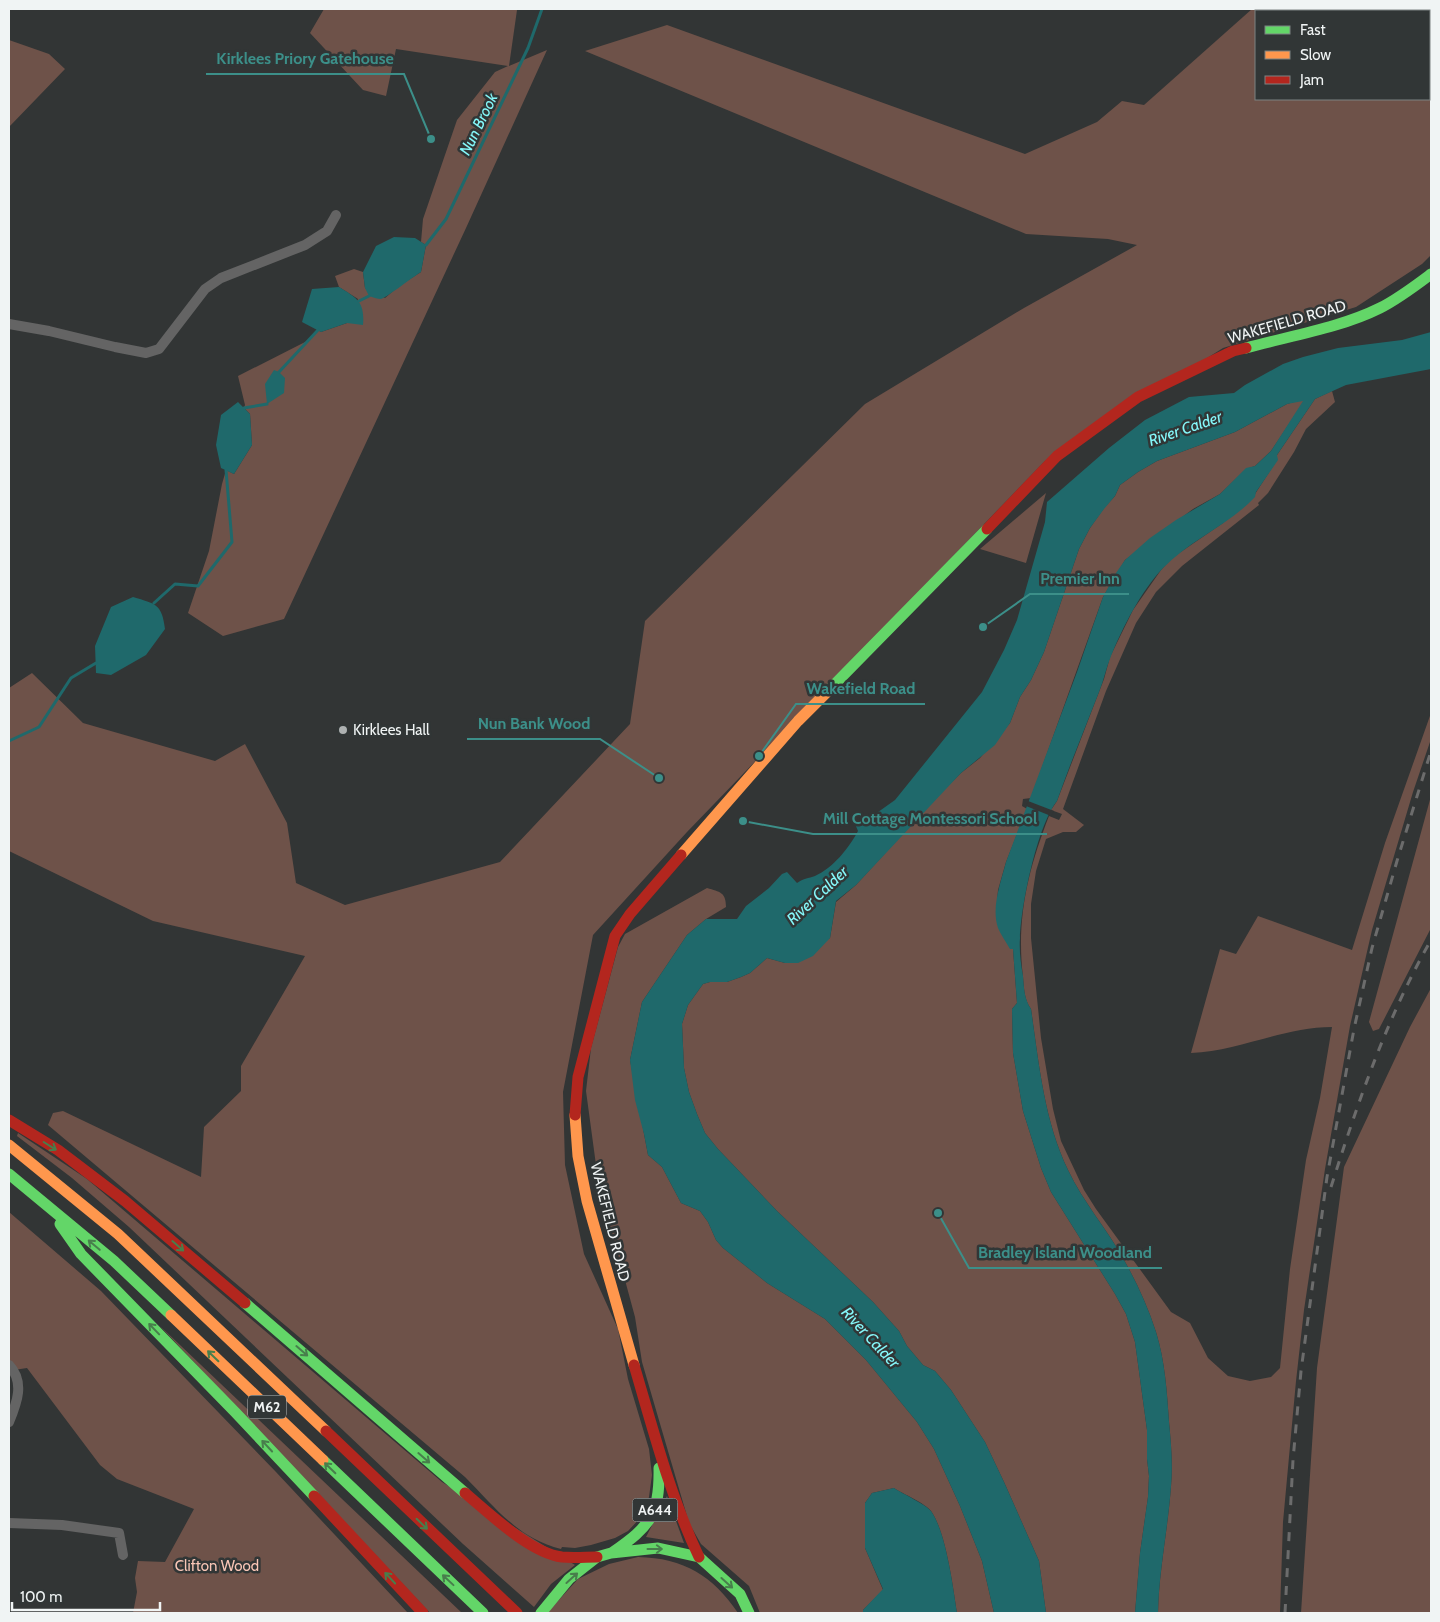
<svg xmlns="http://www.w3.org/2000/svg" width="1440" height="1622" font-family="Cabin,sans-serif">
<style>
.green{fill:#6e5249;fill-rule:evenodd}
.water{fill:#1f696b}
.pier{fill:#323535}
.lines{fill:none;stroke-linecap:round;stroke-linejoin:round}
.stream{stroke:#1f696b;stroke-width:3}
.street{stroke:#646464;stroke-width:10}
.fast{stroke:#63d668;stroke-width:11}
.slow{stroke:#ff974d;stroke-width:11}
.jam{stroke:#b3261e;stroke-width:11}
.rail{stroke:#6c6c6c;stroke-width:3;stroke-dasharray:9 9;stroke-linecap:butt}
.oneway{stroke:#487e4c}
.poi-dot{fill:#aeb1b1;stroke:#313636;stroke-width:2}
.labels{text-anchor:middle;stroke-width:5;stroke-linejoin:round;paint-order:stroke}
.shield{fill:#313636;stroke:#b7bbbb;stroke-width:1}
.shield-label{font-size:14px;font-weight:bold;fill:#f0f4f4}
.street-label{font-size:15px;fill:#f0f4f4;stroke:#313636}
.poi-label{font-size:15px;fill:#f0f4f4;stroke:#313636;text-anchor:start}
.park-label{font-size:15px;fill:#f9c6b6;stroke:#313636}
.water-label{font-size:16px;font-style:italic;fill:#85f8fa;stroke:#313636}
.leader{fill:none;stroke:#3c8f89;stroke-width:2}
.callout-dot{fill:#3c8f89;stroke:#313636;stroke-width:2}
.callout-label{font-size:16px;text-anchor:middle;font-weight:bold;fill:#3c8f89;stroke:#313636;stroke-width:5;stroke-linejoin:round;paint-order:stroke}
</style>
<rect width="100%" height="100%" fill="#323535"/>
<!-- green -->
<path class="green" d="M324,9h196l-3,1 -8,56 38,-16 -81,178 -182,391 -61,17 -35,-23 21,-62 13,-67 4,-14 8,4 18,-29 -2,-31 -6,-6 1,-3 -7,-29 69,-35 11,-11 3,2 26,-9 11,-24 -19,-12 -4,-11 19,-7 9,3 2,16 20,10 14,-12 22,-14 5,-27 -5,-3 2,-23 34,-99 38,-48 13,-6 -112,-17 -10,47 -23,-6 -53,-57z
M1252,9h179v246l-9,9 -66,43 -133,41 -178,113 -358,371 -94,103 -30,157 2,73 19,89 34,75 10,50 21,70 3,26 -3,22 -6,18 -15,16 -13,7 -24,7 -16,3 -13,-1 -1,2c-44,-11 -66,-42 -96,-72l-417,-352 5,-12 10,-2 138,66 3,-50 37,-36v-25l64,-110 -152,-35 -144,-70v-163l23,-15 51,50 132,38 30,-17 42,79 9,60 49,22 155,-43 130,-138 15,-103 220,-217 159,-96 113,-63 -29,-6 -82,-5 -441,-183 82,-26 358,129 72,-32 25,-21 22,4zM1256,11h173v88h-173z
M9,40l40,14 16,15 -56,58z
M1332,391l3,11 -29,27 -12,23 -26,41 -10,10 1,2 -77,61 -26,26 -20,31 -30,68 -43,118 21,16 -8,7h-13l-17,7 -10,32 -5,33v34l10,100 12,71 8,32 23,49 12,19 75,103 19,11 18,35 20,18 22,5 21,-4 9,-9 10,-99 16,-109 14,-62 12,-71c-48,0 -93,24 -141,26l29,-104 16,5 22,-38 94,34 33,-107 46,-130v26l-18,53 -41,138 -22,96 -25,143 -21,141 -8,71 -13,141 -3,91h-122c1,-44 10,-84 13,-127 2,-21 0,-43 -2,-64 -2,-30 -4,-61 -13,-90 -8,-25 -19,-49 -32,-72 -17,-31 -41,-58 -56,-90 -24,-50 -29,-106 -37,-161 -7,-9 -7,-21 -8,-32 -7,-59 5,-107 26,-161l10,4 3,-6 -11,-4 6,-9 47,-122 6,-22 23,-47 28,-40 11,-12 51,-35 32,-29 22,-34v-5l38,-56z
M1301,400l2,1v2l-32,48 -16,15 -9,3 -26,25 -27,15 -68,51 -22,37 -72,201 -8,1 -1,7 5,3 -21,53 -8,28 -2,24 17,35 4,54 -5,6 1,44 10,58 18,57 10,24 64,102 11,20 9,28 12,88v29l2,17 -1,21 -8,56 -5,60h-89l-7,-52 -35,-79 -19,-40 -34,-52 -16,-19 -12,-6 -16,-19 -8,-15 -26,-29 -96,-91 -59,-62 -13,-16 -8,-19 -8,-22 -5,-24 -2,-44 6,-19 15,-21 7,-2h17l14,-5 9,-4 17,-15 18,5 45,-25 6,-36 20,-17 76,-83 29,-29 19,-15 30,-35 10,-26 11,-17 13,-28 35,-103 11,-21 14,-20 11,-12 5,-11 18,-13 19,-11 78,-29 52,-28z
M1046,493l-20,70 -46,-14z
M1431,796v132l-52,101 -6,2 -4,-9z
M707,888c13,4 19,4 19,19l-20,12 -19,16 -45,67 -12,58 18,95 14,12 19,36 19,8 8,11 8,18 7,8 44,35 58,36 41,41 51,62 17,27 26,57 22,55 12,52h-37c-4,-26 -11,-81 -26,-102 -6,-8 -28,-17 -37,-23l-22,5 -7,10v45l18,42 -20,20v3h-103l-11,-27 -48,-42 -12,-21 -47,-161 -7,-45 -29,-107 -10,-45 -10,-74 5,-43 27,-101 7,-13z
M1431,988v625h-130l16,-245 27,-201 66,-140z
M18,1133l69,46 355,303 133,83 -24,19 -17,23 -71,-63 -334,-317 -57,-49 -55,-42z
M9,1212l92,79 175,181 132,141h-275l4,-21 -2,-14 3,-17 27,1 29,-53 -77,-30 -17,-14 -73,-97 -13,2 -5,-5z
M160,1326l302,287h-32z
M667,1496l17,47 -38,-6z
M638,1557c46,1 75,19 100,56h-191l31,-34 31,-15z"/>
<!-- water -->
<path class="water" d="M394,237l21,1 11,7 -5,27c-7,4 -35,26 -40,27 -4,0 -8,-2 -12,-3l-4,-8 -2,-16 13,-26z
M339,287c18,11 26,15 24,38l-16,-2 -26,9 -19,-10 10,-33z
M1431,332v37l-85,16 -31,14 -38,56 1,5 -22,32 -1,5c-26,28 -65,43 -92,71 -22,23 -40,59 -52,88 -5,12 -7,24 -12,36 -14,36 -29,72 -42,109 -20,25 -36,105 -37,137 -1,13 1,26 3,38 1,12 1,23 8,33 8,55 13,111 37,161 15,32 39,59 56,90 13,23 24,47 32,72 9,29 11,60 13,90 2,21 4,43 2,64 -3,43 -12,83 -13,127h-23l5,-60 8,-56 1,-21 -2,-17v-29l-12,-88 -9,-28 -11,-20 -64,-102 -10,-24 -18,-57 -10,-58 -1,-44 5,-6 -4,-54h-3c-4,-7 -9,-14 -12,-21 -7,-21 3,-46 8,-66l71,-190 26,-75 13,-24 9,-13 25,-22 26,-18 44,-26 26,-26 9,-2 16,-15 32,-50 -16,3 -52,28 -78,29 -19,11 -18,13 -5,11 -11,13 -14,19 -11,21 -35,103 -13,28 -11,17 -10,26 -15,22 -34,28 -105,112 -20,16 -6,37 -17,18 -15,7h-13l-18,-5 -17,15 -9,4 -14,5h-17l-7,2 -15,21 -6,19 2,44 5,24 8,22 8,19 13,16 59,62 96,91 26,29 8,15 16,19 12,6 16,19 34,52 19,40 35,79 7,52h-52l-12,-52 -22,-55 -26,-57 -17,-27 -51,-62 -41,-41 -58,-36 -44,-35 -7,-8 -8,-18 -8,-11 -19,-8 -19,-36 -14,-12 -4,-21 -9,-34 -5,-40 12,-58 45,-67 19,-16h31l9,-13 23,-18 13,-14 5,-2 10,11c5,-4 12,-5 18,-7 18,-8 34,-28 43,-45l-3,-7 9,-2 31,-22 87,-108 22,-42 13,-30 28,-98 2,-20 62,-54 36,-28 44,-23 45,-4 11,-8 38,-21 20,-7 35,-9 64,-8z
M274,370l5,2 6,6 -1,15 -17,11 -2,-20z
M238,402l12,12 2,31 -18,29 -13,-6 -5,-23 5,-30z
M133,597c23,7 29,7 32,32l-19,26 -35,20 -15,-2 -1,-27 16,-39z
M894,1488c9,6 31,16 37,23 15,21 22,76 26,102h-94v-3l20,-21 -18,-41v-45l7,-10z"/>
<!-- pier -->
<path class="pier" d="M1028,801l26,10 -3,5 -25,-10z"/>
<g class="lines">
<!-- stream -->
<path class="stream" d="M426,245l20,-26 82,-171 14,-39
M359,301l10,-5
M279,372l39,-42
M244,408l23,-4
M154,603l21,-19 23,2 34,-44 -6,-72
M9,741l30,-14 32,-49 25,-15"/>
<!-- street -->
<path class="street" d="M9,324l40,7 66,16 31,6 13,-4 46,-60 16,-11 84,-33 22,-14 9,-16
M9,1365c16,17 8,38 0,57
M9,1523l53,2 57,8 4,22"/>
<!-- fast -->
<path class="fast" d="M1246,348c43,-12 94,-20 134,-40 18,-9 35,-22 51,-34
M828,691l159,-162
M9,1174l105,87 57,54
M60,1224l21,30 154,158 79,84
M245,1303l220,190
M323,1460l160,153
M613,1552c37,-26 47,-37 46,-84
M541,1613l28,-34 28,-22 14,-4 47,-5 41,9 41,37 9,19"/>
<!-- slow -->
<path class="slow" d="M681,855l117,-134 30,-30
M575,1115l3,41 9,45 47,164
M9,1145l109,89 208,197
M171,1315l152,145"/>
<!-- jam -->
<path class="jam" d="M987,529l70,-73 81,-59 95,-46 13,-3
M575,1115l3,-38 37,-141 15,-22 51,-59
M9,1120l49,30 67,51 120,102
M634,1365c19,64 36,131 65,192
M326,1431l191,182
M465,1493c24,20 65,60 97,64 11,1 24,0 35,0
M314,1496l109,117"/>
<!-- rail -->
<path class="rail" d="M1331,1187c27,-85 56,-170 100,-247
M1285,1613l8,-153 8,-89 26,-194 27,-148 18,-81 25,-87 34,-110"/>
</g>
<!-- one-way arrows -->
<defs><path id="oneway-shaft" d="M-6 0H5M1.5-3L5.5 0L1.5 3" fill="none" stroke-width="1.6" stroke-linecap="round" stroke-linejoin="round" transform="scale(1.25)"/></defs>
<g class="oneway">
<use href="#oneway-shaft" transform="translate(50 1146) rotate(32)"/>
<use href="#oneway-shaft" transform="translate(94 1245) rotate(-140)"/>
<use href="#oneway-shaft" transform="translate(178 1246) rotate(41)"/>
<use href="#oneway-shaft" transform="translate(154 1329) rotate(-134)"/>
<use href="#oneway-shaft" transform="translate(302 1351) rotate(41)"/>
<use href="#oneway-shaft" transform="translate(213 1356) rotate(-136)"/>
<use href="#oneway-shaft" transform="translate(267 1446) rotate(-133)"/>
<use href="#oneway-shaft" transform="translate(424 1458) rotate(41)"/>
<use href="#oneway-shaft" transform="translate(330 1468) rotate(-136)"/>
<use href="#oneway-shaft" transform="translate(422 1524) rotate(44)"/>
<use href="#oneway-shaft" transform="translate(655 1549)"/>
<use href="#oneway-shaft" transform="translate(390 1578) rotate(-133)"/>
<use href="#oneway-shaft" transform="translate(572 1578) rotate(-42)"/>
<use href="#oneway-shaft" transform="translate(448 1580) rotate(-137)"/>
<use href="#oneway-shaft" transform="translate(727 1583) rotate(42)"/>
</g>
<!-- markers -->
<circle class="poi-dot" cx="343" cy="730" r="5"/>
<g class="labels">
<!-- shield labels -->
<g class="shield">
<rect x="248" y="1395.5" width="38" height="23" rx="4"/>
<rect x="632.5" y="1498.5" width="45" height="23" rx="4"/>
</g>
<g class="shield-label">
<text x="267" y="1412">M62</text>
<text x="655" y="1515">A644</text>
</g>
<!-- street labels -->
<g class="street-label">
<text transform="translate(1287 322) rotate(-16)" y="5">WAKEFIELD ROAD</text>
<text transform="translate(610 1222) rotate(76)" y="5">WAKEFIELD ROAD</text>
</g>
<!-- poi labels -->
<g class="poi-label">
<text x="353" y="735">Kirklees Hall</text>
</g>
<!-- park labels -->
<g class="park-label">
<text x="217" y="1571">Clifton Wood</text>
</g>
<!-- water labels -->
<g class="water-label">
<text transform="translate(478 124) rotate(-64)" y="6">Nun Brook</text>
<text transform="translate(1185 428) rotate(-19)" y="6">River Calder</text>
<text transform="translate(817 895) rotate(-43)" y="6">River Calder</text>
<text transform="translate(871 1337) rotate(47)" y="6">River Calder</text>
</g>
</g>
<!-- callouts -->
<path class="leader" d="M431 139L404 74H206M983 627L1030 594H1129M759 756L796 704H925M659 778L600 739H467M743 821L813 834H1047M938 1213L969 1268H1162"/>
<g class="callout-dot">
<circle cx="431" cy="139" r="5"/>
<circle cx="983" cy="627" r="5"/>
<circle cx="759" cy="756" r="5"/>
<circle cx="659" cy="778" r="5"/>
<circle cx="743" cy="821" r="5"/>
<circle cx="938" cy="1213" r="5"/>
</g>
<g class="callout-label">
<text x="305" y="64">Kirklees Priory Gatehouse</text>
<text x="1080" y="584">Premier Inn</text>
<text x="861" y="694">Wakefield Road</text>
<text x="534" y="729">Nun Bank Wood</text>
<text x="930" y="824">Mill Cottage Montessori School</text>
<text x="1065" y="1258">Bradley Island Woodland</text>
</g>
<!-- border -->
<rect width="1440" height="1622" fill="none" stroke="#f0f4f4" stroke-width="20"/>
<!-- legend -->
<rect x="1255" y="10" width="175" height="90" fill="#313636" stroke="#7d8282"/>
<rect x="1265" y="26" width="25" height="8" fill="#63d668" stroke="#7d8282"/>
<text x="1300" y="35" font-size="15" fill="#f0f4f4">Fast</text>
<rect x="1265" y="51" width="25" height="8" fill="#ff974d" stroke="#7d8282"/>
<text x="1300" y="60" font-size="15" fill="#f0f4f4">Slow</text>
<rect x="1265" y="76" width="25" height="8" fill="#b3261e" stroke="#7d8282"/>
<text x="1300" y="85" font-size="15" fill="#f0f4f4">Jam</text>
<!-- scale -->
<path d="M12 1602v8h148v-8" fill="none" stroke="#f0f4f4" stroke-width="2.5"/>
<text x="20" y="1602" font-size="15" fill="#f0f4f4" stroke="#313636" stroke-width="4" paint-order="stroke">100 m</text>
</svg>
